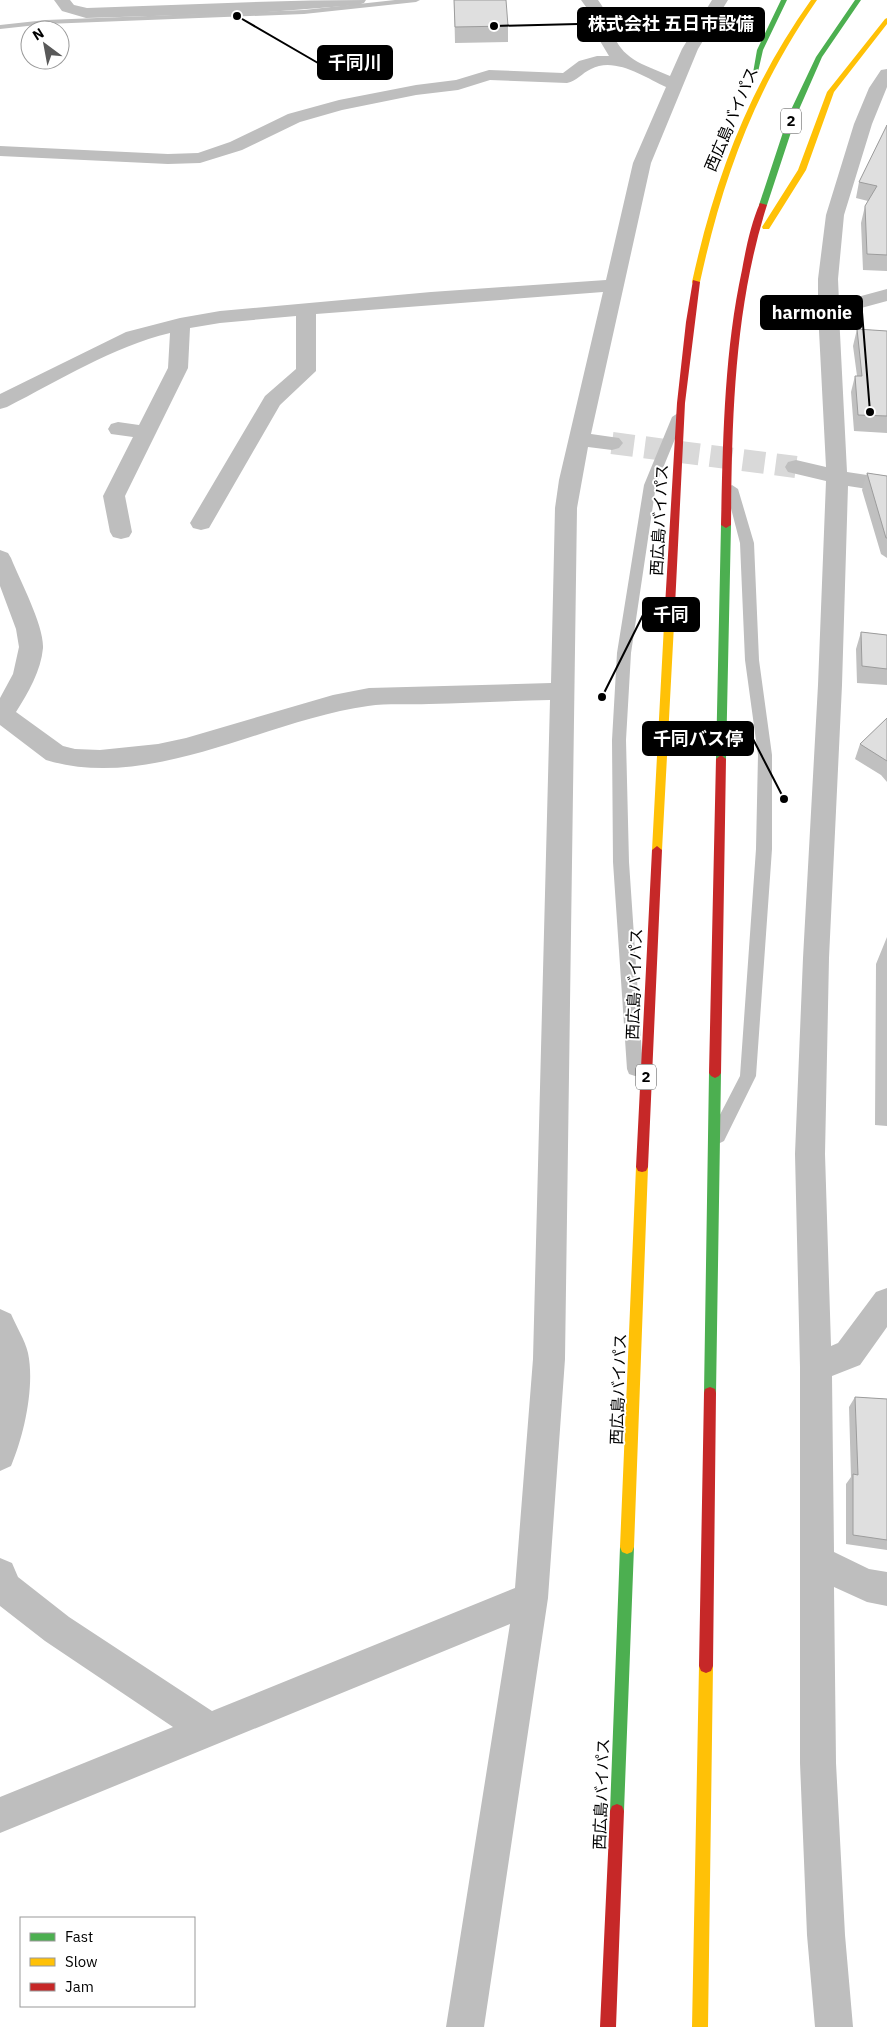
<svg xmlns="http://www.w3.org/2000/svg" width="887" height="2027" font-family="'IBM Plex Sans','Noto Sans JP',sans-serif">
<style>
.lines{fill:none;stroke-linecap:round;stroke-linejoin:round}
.stream{fill:#bfbfbf;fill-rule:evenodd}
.street-tunnel{stroke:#d9d9d9;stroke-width:22;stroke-dasharray:22 11;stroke-linecap:butt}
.lane{fill:#bebebe;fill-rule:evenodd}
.street{fill:#bebebe;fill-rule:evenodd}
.fast{fill:#4caf50;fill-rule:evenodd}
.slow{fill:#ffc107;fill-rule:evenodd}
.jam{fill:#c62828;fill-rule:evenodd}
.wall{fill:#c0c0c0}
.building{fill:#dfdfdf;stroke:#9c9c9c}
.labels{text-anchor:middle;stroke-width:4;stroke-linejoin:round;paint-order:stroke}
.shield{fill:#fff;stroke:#4c4c4c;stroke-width:1}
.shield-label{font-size:15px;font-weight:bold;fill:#000}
.street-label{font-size:16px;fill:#000;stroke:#fff}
.leader{fill:none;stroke:#000;stroke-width:2}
.callout-dot{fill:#000;stroke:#fff;stroke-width:2}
.callout{fill:#000;stroke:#000;stroke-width:2}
.callout-label{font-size:18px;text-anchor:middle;font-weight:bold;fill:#fff}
</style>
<rect width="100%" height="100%" fill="#fff"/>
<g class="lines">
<!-- stream -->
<path class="stream" d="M395,0h25l-4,2 -112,12 -258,10 -46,5v-4l46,-5 258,-10z"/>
<!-- street-tunnel -->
<path class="street-tunnel" d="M612,443l184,24"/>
<!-- lane -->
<path class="lane" d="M678,413l6,4 -28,68 -25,168 -5,87 3,122 14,207 -2,5 -6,2 -6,-2 -2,-5 -14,-207 -1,-122 5,-87 27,-168 28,-68z
M732,485l6,4 16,54 5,117 13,95v94l-16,227 -32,65 -6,3 -6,-3 -3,-5 31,-60 16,-227 2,-94 -13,-95 -5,-117 -14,-54z"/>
<!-- street -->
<path class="street" d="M54,0h16l4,5 13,3c93,-3 186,-8 279,-8l-2,3 -6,2 -103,8 -169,5 -24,-7z
M581,0h17c9,12 12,23 16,36 10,25 34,30 56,40l12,-27 30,-49h16l-30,49 -47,114 -60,271 28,4 4,5 -4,5 -7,2 -24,-3 -11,61 -12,851 -17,239 -64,429h-38l64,-403 -510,209v-36l173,-70 -128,-86 -45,-35v-48l12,5 6,14 51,40 143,94 303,-123 18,-229 17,-659c-40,1 -81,3 -121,4 -20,1 -41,-1 -61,2 -103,14 -217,86 -322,54l-46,-35v-27l13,-24 6,-27 -3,-18 -16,-43v-36l8,3 3,5c9,23 33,67 32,90 -2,23 -15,45 -27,64l47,34 12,3 25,1 58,-6 28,-6 147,-43 36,-7 182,-5 4,-175 4,-28 44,-188 -287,22v57l-36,34 -71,123 -8,2 -8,-2 -3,-5 75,-127 31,-27v-53l-76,7 -30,5 -2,40 -63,128 7,36 -3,5 -8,2 -8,-2 -3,-5 -7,-36 30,-59 -22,-3 -3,-5 3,-5 7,-2 21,3 29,-57 2,-35c-58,14 -110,47 -163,74l-7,2v-15l126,-62 54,-14 40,-7 211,-19 175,-12 27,-117 33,-76c-21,-10 -52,-31 -75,-18 -9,4 -14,12 -24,14l-77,-3 -32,10 -42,5 -74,15 -42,12 -58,28 -42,13 -32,1 -168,-8v-10l168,8 30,-1 32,-11 58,-28 51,-14 77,-15 40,-5 33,-10 74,3 16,-12 18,-5h12l-9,-15 -11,-30z
M887,69v18l-15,37 -28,91 -6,64 1,23 48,-13v12l-48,13 8,158 40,6v14l-39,-6 -6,199 -13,273 -4,196 6,192 7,-3 38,-51 11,-4v39l-27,38 -28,11 2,176 35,17 18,3v34l-20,-4 -33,-15 2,176 9,172 8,92h-38l-8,-92 -7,-172v-396l-5,-213 8,-196 15,-273 8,-204 -38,-9 -3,-5 3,-5 8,-2 30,7 -8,-156v-32l8,-64 28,-91 15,-36 12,-18z
M0,1309l11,5c5,12 14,26 17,39 7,33 -4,83 -17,113l-11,5z"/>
<!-- fast -->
<path class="fast" d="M781,0h6l-24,50 -5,22 -5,1 4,-23z
M855,0h6l-39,57 -25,57 -30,91 -7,2 -1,-2 30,-91 27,-57z
M726,522l5,3 -5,234 -5,4 -5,-4 5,-234z
M715,1068l4,2 2,3 -5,320 -1,4 -5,2 -5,-2 -1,-4 5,-320 2,-3z
M627,1540l5,2 2,5 -10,264 -2,5 -5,2 -5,-2 -2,-5 10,-264 2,-5z"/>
<!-- slow -->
<path class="slow" d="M811,0h6c-62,89 -94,177 -117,282l-7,2 -1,-2c23,-104 57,-195 119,-282z
M887,18v6l-53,68 -28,78 -37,59h-6l-1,-2 36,-57 29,-78 58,-73z
M670,603l5,3 -13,244 -5,4 -5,-4 13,-244z
M642,1162l4,1 2,4 -14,380 -2,5 -5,2 -5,-2 -2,-5 16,-380 2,-4z
M706,1659l5,2 2,5 -5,361h-16l7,-361 2,-5z"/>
<!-- jam -->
<path class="jam" d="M760,203l7,2c-33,104 -35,212 -36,320l-5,3 -5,-3c2,-85 3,-172 21,-255 4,-22 9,-47 18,-67z
M693,280l7,2 -15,121 -10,203 -5,3 -5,-3 12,-203 9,-81z
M721,755l5,4 -5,314 -2,3 -4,2 -4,-2 -2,-3 7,-314z
M657,846l5,4 -14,317 -2,4 -4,1 -4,-1 -2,-4 16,-317z
M710,1387l5,2 1,4 -3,273 -2,5 -5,2 -5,-2 -2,-5 5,-273 1,-4z
M617,1804l5,2 2,5 -8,216h-16l10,-216 2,-5z"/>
</g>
<!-- wall -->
<path class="wall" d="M454,0l54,26v16l-53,1z
M887,125v146l-24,-1 -2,-47 4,-17 3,-5 -12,-3 3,-16z
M857,329l30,2v102l-33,-2 -3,-39 4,-16h2l-4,-30z
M867,473l20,3v82l-6,-4 -19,-64z
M861,632l26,3v50l-30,-2 -1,-34z
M887,718v64l-6,-7 -26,-16 5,-15z
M887,937v189l-12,-1 1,-161z
M855,1397l32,2v151l-41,-6v-60l5,-7 -2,-70z"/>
<!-- building -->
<path class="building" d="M454,0h52l2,26 -53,1z
M887,125v130l-20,-1 -2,-48 12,-20 -18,-4z
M857,329l30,2v85l-29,-1 -3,-39h7z
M867,473l20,3v62h-1z
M861,632l26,3v34l-25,-3z
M887,718v43l-27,-17z
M855,1397l32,2v141l-34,-5v-61l5,1z"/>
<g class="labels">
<!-- shield labels -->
<g class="shield">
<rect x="781" y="108.5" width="20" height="25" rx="4"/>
<rect x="636" y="1064.5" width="20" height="25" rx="4"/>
</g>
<g class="shield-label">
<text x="791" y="126">2</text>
<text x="646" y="1082">2</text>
</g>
<!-- street labels -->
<g class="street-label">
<text transform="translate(731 119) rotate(-67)" y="6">西広島バイパス</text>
<text transform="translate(659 520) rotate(-87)" y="6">西広島バイパス</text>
<text transform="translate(634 984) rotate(-88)" y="6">西広島バイパス</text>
<text transform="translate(618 1389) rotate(-88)" y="6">西広島バイパス</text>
<text transform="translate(601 1794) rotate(-88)" y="6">西広島バイパス</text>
</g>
</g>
<!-- callouts -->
<path class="leader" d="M494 26L578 24M237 16L318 63M870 412L862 312M602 697L643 615M784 799L753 739"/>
<g class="callout-dot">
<circle cx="494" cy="26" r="5"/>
<circle cx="237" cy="16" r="5"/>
<circle cx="870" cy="412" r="5"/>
<circle cx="602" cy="697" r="5"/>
<circle cx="784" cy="799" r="5"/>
</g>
<g class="callout">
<rect x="578" y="8" width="186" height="33" rx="5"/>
<rect x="318" y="46" width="74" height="33" rx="5"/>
<rect x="761" y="296" width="101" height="33" rx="5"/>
<rect x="643" y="598" width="56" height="33" rx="5"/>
<rect x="643" y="722" width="110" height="33" rx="5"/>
</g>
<g class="callout-label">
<text x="671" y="30">株式会社 五日市設備</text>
<text x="355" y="69">千同川</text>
<text x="812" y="319">harmonie</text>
<text x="671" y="621">千同</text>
<text x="698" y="745">千同バス停</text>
</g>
<!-- legend -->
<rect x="20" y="1917" width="175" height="90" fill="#ffffff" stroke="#999999"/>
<rect x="30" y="1933" width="25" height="8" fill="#4caf50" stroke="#999999"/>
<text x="65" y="1942" font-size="15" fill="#000000">Fast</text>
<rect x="30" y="1958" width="25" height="8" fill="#ffc107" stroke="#999999"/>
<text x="65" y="1967" font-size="15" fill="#000000">Slow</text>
<rect x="30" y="1983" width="25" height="8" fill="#c62828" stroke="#999999"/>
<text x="65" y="1992" font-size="15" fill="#000000">Jam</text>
<!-- north arrow -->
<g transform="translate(45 45) rotate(328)"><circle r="24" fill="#ffffff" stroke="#999999"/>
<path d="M0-4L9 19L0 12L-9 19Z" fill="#595959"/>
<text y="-8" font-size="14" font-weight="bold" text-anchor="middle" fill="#000000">N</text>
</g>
</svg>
